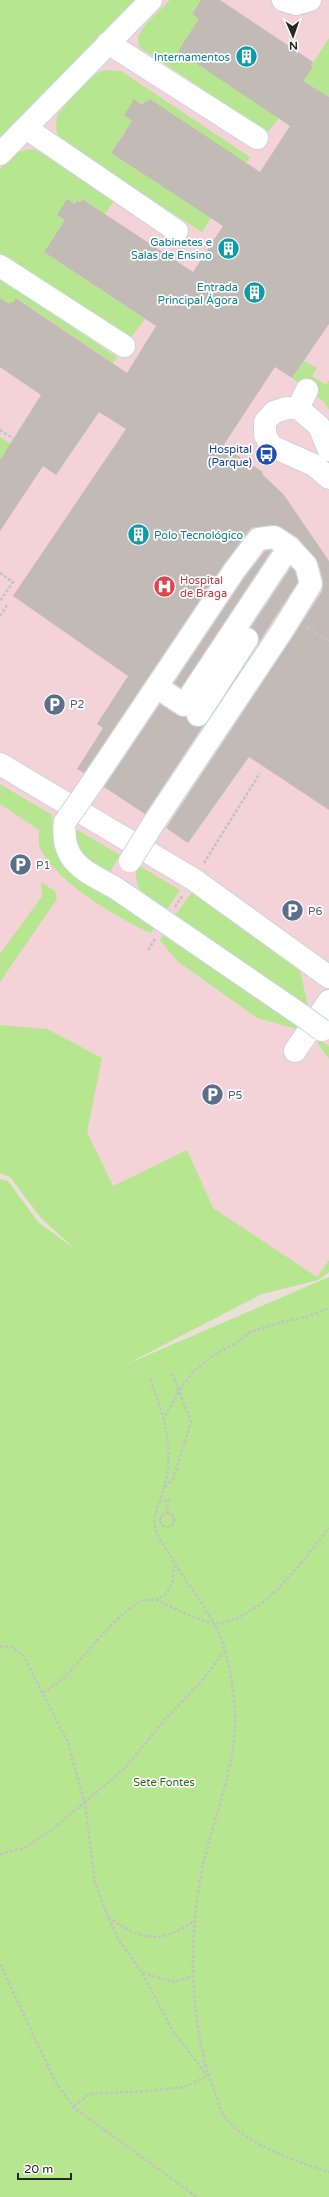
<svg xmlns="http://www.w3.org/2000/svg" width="329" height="2197" font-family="'Varela Round',sans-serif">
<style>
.medical{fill:#f3d3d8}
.green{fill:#b6e68f}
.building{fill:#c2bab4}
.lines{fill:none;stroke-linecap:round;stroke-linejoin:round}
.minor-casing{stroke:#ccd3e2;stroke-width:24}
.path{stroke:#c3c3c3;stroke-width:2.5;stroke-dasharray:3 2;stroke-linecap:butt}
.minor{stroke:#fff;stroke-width:22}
.minor-bridge-casing{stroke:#ccd3e2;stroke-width:24;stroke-linecap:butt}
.minor-bridge{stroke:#fff;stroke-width:22}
.labels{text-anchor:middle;stroke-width:3.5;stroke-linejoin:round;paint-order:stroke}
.culture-label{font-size:11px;fill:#0d838f;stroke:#fff;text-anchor:end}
.transit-label{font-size:11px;fill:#164399;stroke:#fff;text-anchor:end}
.health-label{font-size:11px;fill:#be3a42;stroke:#fff;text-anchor:start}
.service-label{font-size:11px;fill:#4e5e75;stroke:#fff;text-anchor:start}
.park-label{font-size:11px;fill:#2f6614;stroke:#fff}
</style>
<rect width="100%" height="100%" fill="#ebe0d7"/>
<!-- medical -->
<path class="medical" d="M0,0h329v1272l-11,8 -56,14 -181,-39 -40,-37 -31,-41 -10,-4z"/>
<!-- green -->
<path class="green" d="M0,0h141l-141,141z
M170,0h31l-9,14 11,7 -11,10 -14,20 101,67 -11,14 -129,-85 -1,-11 8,-12z
M329,38v59l-26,-16 9,-14 -1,-1z
M104,70l17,1 129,86 -4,6 -96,-64 -3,3 -2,-1 -3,4 -8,-6 -10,16 11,8 -11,9 -13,21 100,65 -9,14 -143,-92 -3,-11 1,-14 34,-39z
M30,149l14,3 72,46 -11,16 -23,-15 -7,5 -8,-5 -10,16 11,7 -11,10 -13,20 101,67 -14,18 -131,-83v-85l17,-17z
M0,279l117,78 -4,6 -96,-65 -4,5 -3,-1 -1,2 -9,-4z
M304,361l13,7 -5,8 14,9 3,-5v30l-6,-9 -31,-23z
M0,437l11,7 -11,16z
M0,784l52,31 2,34 8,12 92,67 -3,5c-34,-15 -95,-51 -111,-85 -2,-4 -1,-13 -1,-18l-39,-26z
M74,828l46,27 -11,19 -16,-9 -18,-18z
M138,865l42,25 -15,22c-17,-13 -35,-23 -27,-47z
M41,882l14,9 2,8 -57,83v-28l42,-58z
M192,892l108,79 9,39 -136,-92z
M164,934l135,92 -2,3 -40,-11 -80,-57 -17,-21z
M0,1025l47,4 55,29 -15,74 26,54 74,-36 26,58 104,69 12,-17v12l-11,8 -56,14 -135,70 202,-87v920h-329v-1018l8,2 30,41 38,28 -35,-32 -31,-41 -10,-4z
M318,1039l11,7v13l-11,-15z"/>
<!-- building -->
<path class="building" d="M201,0h19l93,62 -2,4 2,1 -10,14 26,16v227l-37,54 -17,-11 -52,79 40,26 -1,2 22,21 45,66v249l-80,-53 -61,86 -22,-15 126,-190 30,-47 1,-10 -5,-19 -20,-24 -17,-11 -9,-2 -21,3 -27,36 -140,209 -7,-4 26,-41 -6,-4 31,-48 -115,-80 113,-167 -27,-17 -43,63 -13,-9 -43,65v-71l41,-65 -41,-28v-69l9,6 1,-2 3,1 3,-5 111,75 29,-47 -112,-74 21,-32 -8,-5 10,-16 8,5 2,-3 3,1 2,-3 111,73 30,-46 -112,-73 21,-32 -8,-6 10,-16 8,6 3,-4 2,1 3,-3 110,73 30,-46 -112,-75 21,-32 -7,-5z
M272,550l-91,138 -7,-5 70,-105 21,-27z
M291,567l4,4 3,11 -40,62v-10l-7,-7z
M160,704l17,11 9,2 6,9h11l-58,88 -41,-27z"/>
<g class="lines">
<defs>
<path id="minor" d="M283,0l13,4 14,-4
M108,43l149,95
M26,128l151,103
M0,154l151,-154
M0,266l124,80
M298,408l9,-18
M329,450l-10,-24 -21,-18h-11l-13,4 -9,10v13l6,11 43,19 15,13
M157,687l27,18 105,-158
M198,715l49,-76
M0,764l193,115 136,98
M94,780l140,-209 24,-32 16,-2 15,10 17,18 5,19 -29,47 -127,190
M65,822c-5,39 19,49 49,65l190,130
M295,1051l34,-50"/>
</defs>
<!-- minor casing -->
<use href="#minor" class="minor-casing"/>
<!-- path -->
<path class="path" d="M0,430l14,9
M0,573l13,9 -13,19
M0,616l7,-11
M307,627l22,14
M204,863l56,-90
M175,907l7,-11
M148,950l7,-11
M150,1379c14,36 25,70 14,109 -3,12 -11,25 -9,38 1,9 7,17 12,24 14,25 32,47 46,72 15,26 20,61 22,91 2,54 -22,104 -33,157 -14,69 -13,159 14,225 3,7 5,18 10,24 21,26 72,43 103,53
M165,1416l14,-25 14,-19 21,-17 22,-12 14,-11 28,-9 28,-6 23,-9
M165,1487l8,-8 18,-57 -19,-49
M159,1502l10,-2 -3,13
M160 1520a7 7 0 1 1 14 0a7 7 0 1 1-14 0Z
M156,1600c12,5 48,24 59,23 47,-2 87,-62 114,-95
M0,1646l12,1 11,8 45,88 17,61 10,78 13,35 11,23 23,33 32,60 34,43 -24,11 -35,4 -60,3 -16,13
M43,1693l21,-15 44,-50 21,-19 14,-9h13l10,-6 6,-11 3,-19
M0,1854l26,-7 27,-18 73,-62 41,-50 32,-33 25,-32
M108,1917c34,23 51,28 86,4
M0,1964l54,115 19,28 124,90
M143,1973l31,9 20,-6"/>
<!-- minor -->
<use href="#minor" class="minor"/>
<defs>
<path id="minor-bridge" d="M65,822l29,-42
M130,861l25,-40
M304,1017l18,13"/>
</defs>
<!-- minor-bridge casing -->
<use href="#minor-bridge" class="minor-bridge-casing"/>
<!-- minor-bridge -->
<use href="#minor-bridge" class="minor-bridge"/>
</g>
<!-- icons -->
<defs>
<symbol id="building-disc" viewBox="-11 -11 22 22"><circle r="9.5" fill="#0f9aa8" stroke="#fff"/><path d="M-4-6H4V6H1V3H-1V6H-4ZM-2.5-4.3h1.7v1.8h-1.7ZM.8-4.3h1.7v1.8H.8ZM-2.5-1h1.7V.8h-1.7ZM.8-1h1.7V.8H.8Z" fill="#fff"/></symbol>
<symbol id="bus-disc" viewBox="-11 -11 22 22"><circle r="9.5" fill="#1a4fb4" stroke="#fff"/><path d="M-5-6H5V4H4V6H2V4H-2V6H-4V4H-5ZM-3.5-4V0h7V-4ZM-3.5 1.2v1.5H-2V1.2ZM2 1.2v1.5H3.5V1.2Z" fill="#fff"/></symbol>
<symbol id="hospital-disc" viewBox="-11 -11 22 22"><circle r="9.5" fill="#e0444e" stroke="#fff"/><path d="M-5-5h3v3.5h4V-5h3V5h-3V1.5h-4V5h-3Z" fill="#fff"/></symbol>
<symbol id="parking-disc" viewBox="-11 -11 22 22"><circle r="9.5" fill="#5c6f8a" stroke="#fff"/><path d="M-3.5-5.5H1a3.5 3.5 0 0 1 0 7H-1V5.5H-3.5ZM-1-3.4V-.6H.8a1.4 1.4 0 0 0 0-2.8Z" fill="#fff"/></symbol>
</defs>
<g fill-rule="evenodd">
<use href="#building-disc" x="234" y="44" width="25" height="25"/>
<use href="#building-disc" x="216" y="236" width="25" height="25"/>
<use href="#building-disc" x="242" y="280" width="25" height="25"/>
<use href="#bus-disc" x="254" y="442" width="25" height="25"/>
<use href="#building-disc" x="126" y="522" width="25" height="25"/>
<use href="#hospital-disc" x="152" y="574" width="25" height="25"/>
<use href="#parking-disc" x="42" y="692" width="25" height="25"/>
<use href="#parking-disc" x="8" y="852" width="25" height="25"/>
<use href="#parking-disc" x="280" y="898" width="25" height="25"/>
<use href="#parking-disc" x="200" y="1082" width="25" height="25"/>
</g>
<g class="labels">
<!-- culture labels -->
<g class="culture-label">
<text x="230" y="61">Internamentos</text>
<text x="212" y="246">Gabinetes e<tspan x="212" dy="13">Salas de Ensino</tspan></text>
<text x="238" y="291">Entrada<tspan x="238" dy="13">Principal Ágora</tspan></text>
<text x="154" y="539" text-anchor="start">Polo Tecnológico</text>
</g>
<!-- transit labels -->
<g class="transit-label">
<text x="252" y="453">Hospital<tspan x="252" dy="13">(Parque)</tspan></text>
</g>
<!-- health labels -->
<g class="health-label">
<text x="180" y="584">Hospital<tspan x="180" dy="13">de Braga</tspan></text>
</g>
<!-- service labels -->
<g class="service-label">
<text x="70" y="708">P2</text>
<text x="36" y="869">P1</text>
<text x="308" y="915">P6</text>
<text x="228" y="1099">P5</text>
</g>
<!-- park labels -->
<g class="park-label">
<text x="164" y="1786">Sete Fontes</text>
</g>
</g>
<!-- north arrow -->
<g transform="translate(293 36) rotate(178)" stroke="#ffffff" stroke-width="3" paint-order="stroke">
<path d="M0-3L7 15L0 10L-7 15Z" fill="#272727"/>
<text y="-6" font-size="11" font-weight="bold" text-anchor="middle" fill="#272727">N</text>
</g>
<!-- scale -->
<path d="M18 2173v6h53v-6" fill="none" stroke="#272727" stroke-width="2"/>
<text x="24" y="2173" font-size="12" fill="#272727" stroke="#ffffff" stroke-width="3" paint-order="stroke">20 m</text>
</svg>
